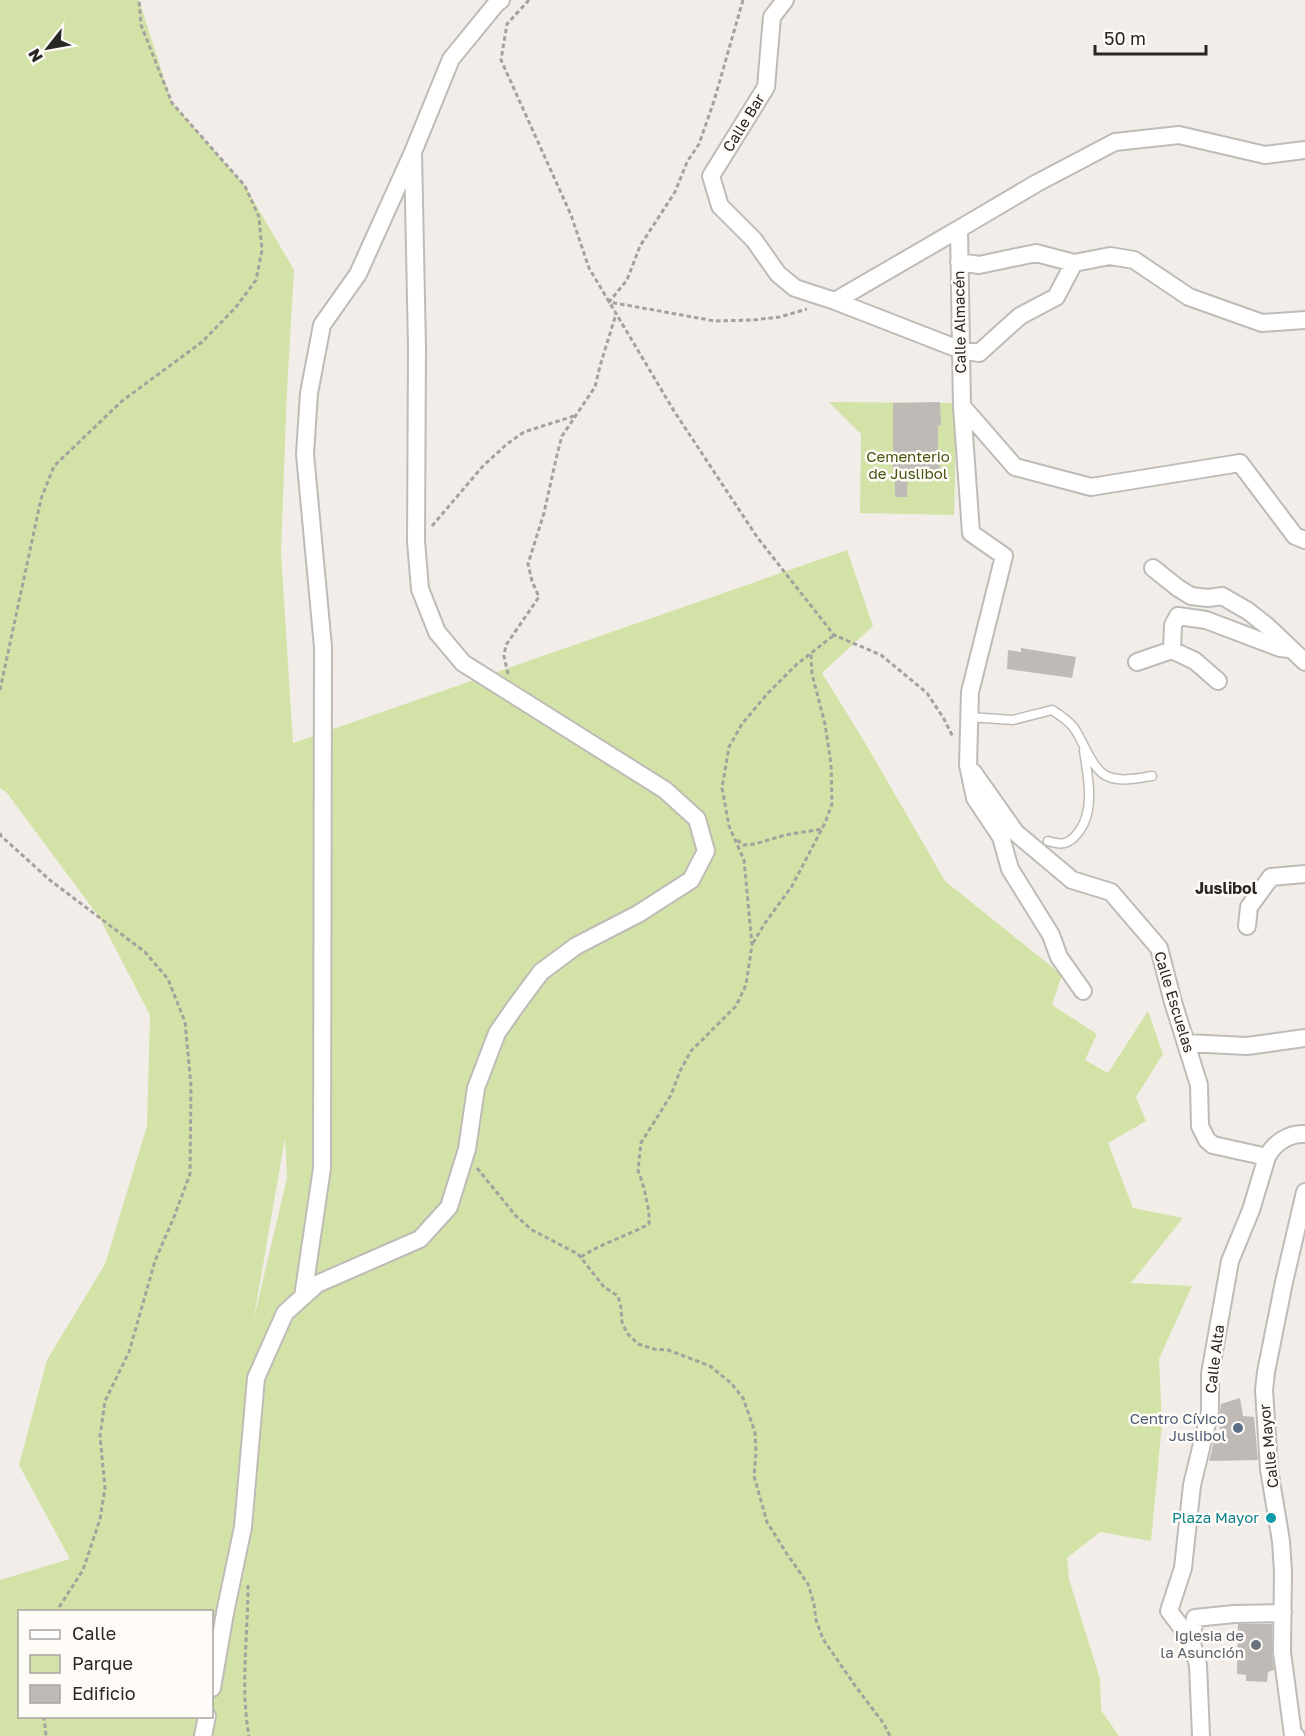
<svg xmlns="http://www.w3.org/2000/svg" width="1305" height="1736" font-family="'Golos Text',sans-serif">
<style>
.green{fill:#d3e3a7;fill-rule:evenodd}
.building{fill:#c0bab7}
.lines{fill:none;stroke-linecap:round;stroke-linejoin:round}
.lane-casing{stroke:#bfbbb6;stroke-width:11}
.street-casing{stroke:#bfbbb6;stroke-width:20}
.path{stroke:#a4a19e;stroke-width:3;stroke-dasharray:4.5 3;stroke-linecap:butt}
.lane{stroke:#fff;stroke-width:8}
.street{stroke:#fff;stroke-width:16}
.service-dot{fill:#5c6f8a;stroke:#fffbf7;stroke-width:2}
.culture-dot{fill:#0f9aa8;stroke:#fffbf7;stroke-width:2}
.worship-dot{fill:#6b7280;stroke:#fffbf7;stroke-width:2}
.labels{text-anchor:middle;stroke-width:5;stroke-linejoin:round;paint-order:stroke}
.street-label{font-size:15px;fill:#292726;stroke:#fffbf7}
.park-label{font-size:15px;fill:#475410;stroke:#fffbf7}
.service-label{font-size:15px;fill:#4e5e75;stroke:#fffbf7;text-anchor:end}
.culture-label{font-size:15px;fill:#0d838f;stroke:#fffbf7;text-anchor:end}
.worship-label{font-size:15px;fill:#5b616d;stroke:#fffbf7;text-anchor:end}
.neighbourhood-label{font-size:16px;font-weight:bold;fill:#292726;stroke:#fffbf7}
</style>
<rect width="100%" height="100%" fill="#f2ede9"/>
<!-- green -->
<path class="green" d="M0,0h139l33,103 73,83 49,84 -7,120 -6,162 12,191 554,-193 26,76 -51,47 45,73 78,135 117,94 -10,30 45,29 -12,26 23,13 40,-62 15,43 -27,43 10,24 -38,22 25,65 50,10 -52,65 61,3 -33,73 3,65 -11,117 -51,-9 -33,26 2,21 31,100 1,31 18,26h-1119v-156l70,-21 -51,-94 28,-105 58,-96 42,-138 3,-111 -51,-98 -92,-124 -7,-5zM285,1138l2,40 -33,140v-1zM20,1612h192v104h-192z
M829,402l128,1 -3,112 -94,-2 1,-79z"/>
<!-- building -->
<path class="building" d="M940,402l1,23 -3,1v32h2v12l-32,-1 -1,28h-12v-28h-2v-66z
M1021,648l55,9 -4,21 -65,-9 1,-19 13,2z
M1240,1398l3,18 11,1 4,43 -49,1 5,-20 7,-1 -2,-20 2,-16z
M1238,1624h34v28l2,18 -6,2 -1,10 -21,-1v-6l-9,-1z"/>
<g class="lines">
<defs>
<path id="lane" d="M969,717l44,3 39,-10c8,5 16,10 22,18 10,14 18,43 35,49 13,5 30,1 43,-1
M1048,841c13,4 20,4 29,-7 19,-22 11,-57 7,-83"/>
<path id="street" d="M785,0l-13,17 -6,70 -55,89 9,30 34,34 24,34 17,14 40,13 126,49 18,3 41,-37 36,-19 18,-34
M959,262l20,3 57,-12 38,10 36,-7 24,4 55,37 73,26 43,-3
M835,301l124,-72
M962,406l53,61 76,20 149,-24 55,73 10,4
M1153,568l25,20 13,8 17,2 14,-2 26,15 19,15 38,36
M1172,650l1,-25 5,-9 28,4 74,28 10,1
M1137,662l35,-12 23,11 23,20
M973,772l43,61 56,47 39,12 48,56 14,54 26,83 1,41 7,14 6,5 54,12c7,-14 22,-24 38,-23
M1247,926l2,-19 22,-30 34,-3
M1083,991l-24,-34 -8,-22 -41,-66 -9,-32 -26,-39 -7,-33 2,-73 34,-136 -33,-23 -9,-127 -3,-177 78,-46 78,-41 64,-7 86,20 40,-5
M1186,1043l61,3 58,-8
M303,1297l19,-129 1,-521 -18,-193 4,-61 13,-68 36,-51 55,-122 38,-93 45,-55 5,-4
M1191,1640l4,-22 39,-4 49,-1
M212,1688l13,-75 18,-86 13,-149 29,-65 32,-29 103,-45 29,-32 18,-58 9,-61 21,-55 18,-26 26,-35 35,-26 62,-32 53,-34 15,-29 -9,-32 -32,-29 -202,-127 -26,-31 -17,-43 -4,-48 1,-193 -4,-196
M203,1736l4,-20
M1201,1736l-3,-71 -7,-25 -22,-29 14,-43 9,-83 18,-74v-37l20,-113 21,-51 16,-53
M1296,1736l-3,-1 -11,-83 1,-80 -2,-31 -12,-72 -5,-79 2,-18 18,-90 21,-90"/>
</defs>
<!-- lane casing -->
<use href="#lane" class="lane-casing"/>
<!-- street casing -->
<use href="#street" class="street-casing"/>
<!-- path -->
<path class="path" d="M529,0l-22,24 -6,36 70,155 18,53 85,143 83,126 77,98 47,20 46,38 17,26 9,18
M743,0l-29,101 -15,43 -12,18 -12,30 -35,54 -13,34 -18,22 106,19 38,-1 27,-3 27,-8
M432,526l51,-60 24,-22 17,-12 50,-16
M508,674l-4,-18 2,-11 33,-48 -7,-16 -4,-17 16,-51 12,-54 6,-23 33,-49 5,-21 16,-52
M0,690l41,-191 13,-33 68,-65 80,-59 34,-35 20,-27 6,-30 -3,-33 -14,-31 -73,-83 -31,-78 -2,-25
M0,833l1,3 50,45 94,71 23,27 17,43 6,64 -1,88 -16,43 -19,44 -26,91 -24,49 -5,35 5,52 -5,31 -17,51 -27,42
M737,840l7,5 11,-1 30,-9 37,-6
M753,943l12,-20 27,-37 33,-63 7,-19 -1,-40 -6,-40 -13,-50 -1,-20
M477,1168l39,48 16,14 46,24 26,33 14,9 3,12 1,14 5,11 11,11 16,5 14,1 42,16 21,17 12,15 12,34 1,21 -2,23 13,46 20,32 21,30 6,20 2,16 7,19 33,48 28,37 6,12
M581,1257c21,-14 46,-21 68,-33v-12l-5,-24 -6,-18 3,-27 30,-48 9,-24 11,-20 45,-45 10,-21 6,-40 -8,-85 -15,-34 -7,-38 7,-41 13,-23 26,-31 28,-28 38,-30
M248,1585c0,51 -8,101 1,151
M44,1716l2,20"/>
<!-- lane -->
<use href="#lane" class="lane"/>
<!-- street -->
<use href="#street" class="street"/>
</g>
<!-- markers -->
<circle class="service-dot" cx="1238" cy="1428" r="6"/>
<circle class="culture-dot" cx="1271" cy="1518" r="6"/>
<circle class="worship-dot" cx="1256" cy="1645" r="6"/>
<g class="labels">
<!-- street labels -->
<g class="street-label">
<text transform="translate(744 123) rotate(-58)" y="5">Calle Bar</text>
<text transform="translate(960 322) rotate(-91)" y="5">Calle Almacén</text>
<text transform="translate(1174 1002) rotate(73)" y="5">Calle Escuelas</text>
<text transform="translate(1215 1359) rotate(-83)" y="5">Calle Alta</text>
<text transform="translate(1269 1446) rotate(-96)" y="5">Calle Mayor</text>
</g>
<!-- park labels -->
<g class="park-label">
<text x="908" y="462">Cementerio<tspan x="908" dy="17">de Juslibol</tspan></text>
</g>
<!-- service labels -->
<g class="service-label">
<text x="1226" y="1424">Centro Cívico<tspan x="1226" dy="17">Juslibol</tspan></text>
</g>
<!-- culture labels -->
<g class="culture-label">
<text x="1259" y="1523">Plaza Mayor</text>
</g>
<!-- worship labels -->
<g class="worship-label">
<text x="1244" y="1641">Iglesia de<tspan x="1244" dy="17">la Asunción</tspan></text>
</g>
<!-- neighbourhood labels -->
<g class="neighbourhood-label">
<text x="1226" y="894">Juslibol</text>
</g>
</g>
<!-- legend -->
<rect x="18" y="1610" width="195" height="108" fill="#fffbf7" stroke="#a9a6a3" stroke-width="1.5"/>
<rect x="30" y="1630" width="30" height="9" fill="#ffffff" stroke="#a9a6a3" stroke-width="1.5"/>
<text x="72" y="1640" font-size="18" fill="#292726">Calle</text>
<rect x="30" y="1655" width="30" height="18" fill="#d3e3a7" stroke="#a9a6a3" stroke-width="1.5"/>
<text x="72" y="1670" font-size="18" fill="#292726">Parque</text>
<rect x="30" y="1685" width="30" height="18" fill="#c0bab7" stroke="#a9a6a3" stroke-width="1.5"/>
<text x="72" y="1700" font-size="18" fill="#292726">Edificio</text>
<!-- north arrow -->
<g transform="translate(48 48) rotate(239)" stroke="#fffbf7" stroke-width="4.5" paint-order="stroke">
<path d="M0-4.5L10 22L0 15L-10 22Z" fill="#292726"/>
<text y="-9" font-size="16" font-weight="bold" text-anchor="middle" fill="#292726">N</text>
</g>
<!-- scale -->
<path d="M1095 45v9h111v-9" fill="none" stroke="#292726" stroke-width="3"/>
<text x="1104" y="45" font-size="18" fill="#292726" stroke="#fffbf7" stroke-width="4.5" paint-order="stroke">50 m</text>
</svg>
